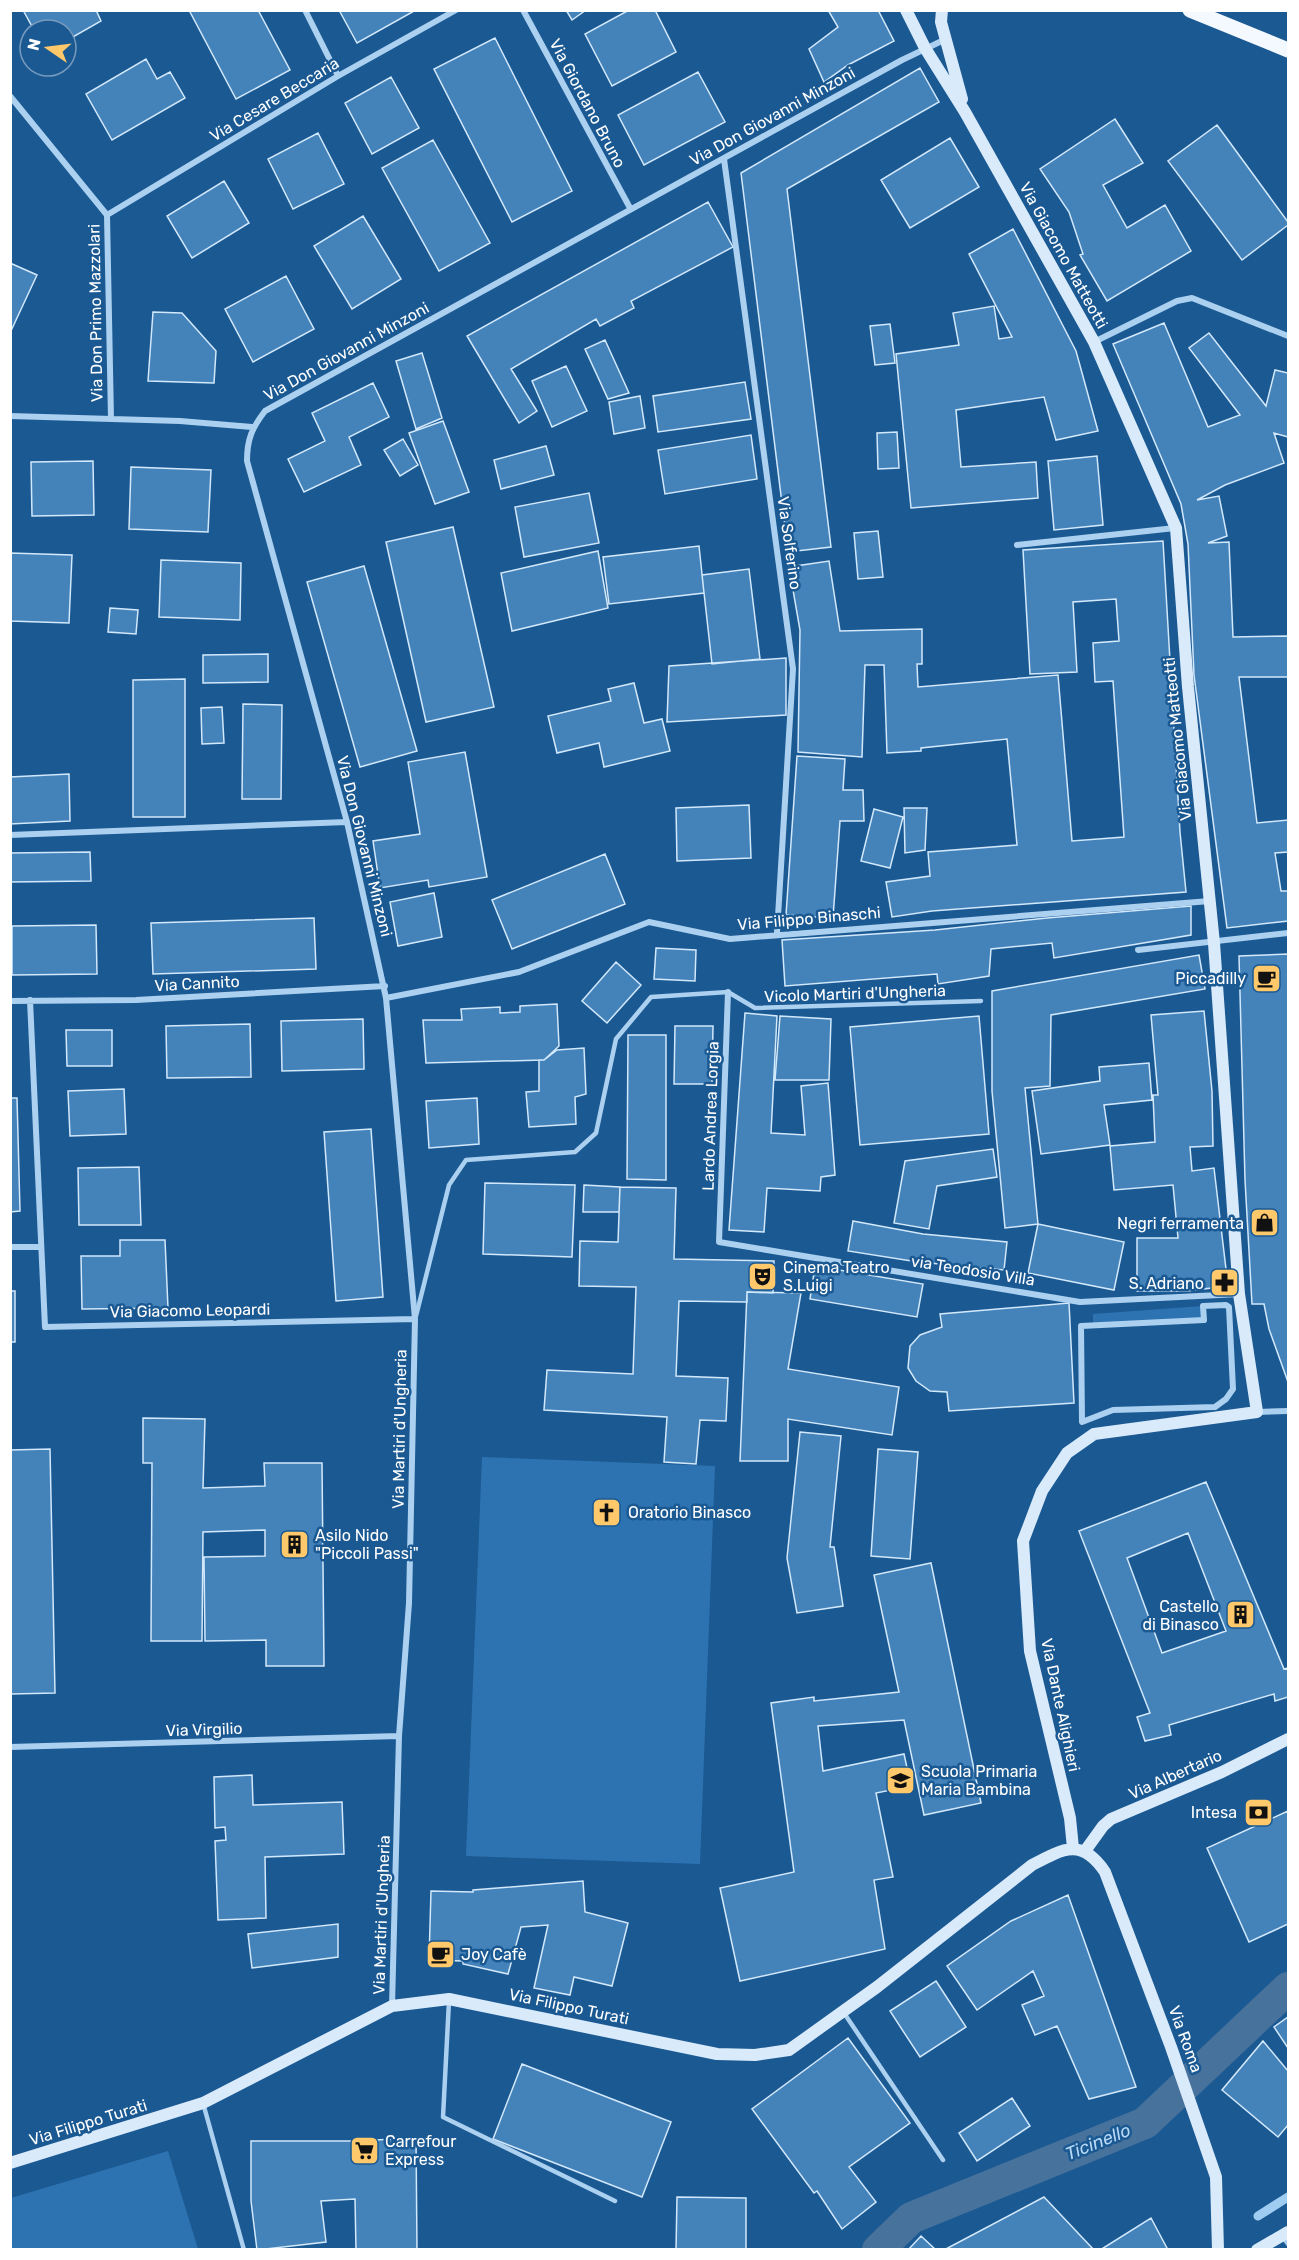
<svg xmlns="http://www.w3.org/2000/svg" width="1299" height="2260" font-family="Rubik,sans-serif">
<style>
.green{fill:#2e73b1}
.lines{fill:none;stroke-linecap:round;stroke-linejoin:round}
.stream{stroke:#9fccf1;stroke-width:9}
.canal{stroke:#47729c;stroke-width:32}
.building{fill:#4482ba;stroke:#d2e8fb;stroke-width:1.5;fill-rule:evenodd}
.lane{stroke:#acd0ef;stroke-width:4.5}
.street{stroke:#acd0ef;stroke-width:6}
.secondary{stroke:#d9eafb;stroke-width:12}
.primary{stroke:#f4f9ff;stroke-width:15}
.labels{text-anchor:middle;stroke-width:5;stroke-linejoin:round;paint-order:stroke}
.street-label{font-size:16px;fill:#fff;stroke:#1b5993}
.poi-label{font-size:16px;fill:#fff;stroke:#1b5993;text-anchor:start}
.water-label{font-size:18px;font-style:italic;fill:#b8d9f6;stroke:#1b5993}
</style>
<rect width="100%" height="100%" fill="#1b5993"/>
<!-- green -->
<path class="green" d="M1203,1306l1,14 -111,5v-11z
M482,1457l233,9 -15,398 -234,-8z
M168,2151l30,98h-187v-51z"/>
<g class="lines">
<!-- stream -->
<path class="stream" d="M1258,2216l30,-19"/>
<!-- canal -->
<path class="canal" d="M878,2250l33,-32 234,-95 143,-135"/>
</g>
<!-- building -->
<path class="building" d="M23,10h73l5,11 -35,20v-11h-32z
M189,10h69l32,60 -54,29z
M339,10h77l-59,33z
M566,10h20l-14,10z
M629,10h26l21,42 -64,34 -27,-52z
M828,10h50l16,31 -46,24 -24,17 -15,-33 29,-22z
M495,38l77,153 -60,31 -78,-153z
M146,59l11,20 13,-7 15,26 -73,42 -26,-46z
M920,68l19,34 -152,87 44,358 -43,5 -47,-379z
M698,72l27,50 -81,43 -26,-50z
M391,77l28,51 -47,26 -27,-51z
M1115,119l28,44 -40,22 24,43 38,-23 26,46 -84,50 -27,-46 3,-1 -14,-42 -29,-43z
M1217,125l71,97v3l-46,35 -74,-99z
M318,133l26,51 -51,25 -25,-50z
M950,138l29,49 -69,41 -29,-48z
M433,140l57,103 -51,28 -57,-103z
M224,181l25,42 -57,35 -25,-42z
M708,202l25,45 -102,54 3,7 -34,18 -4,-7 -85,50 26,42 -18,12 -52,-87z
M363,216l38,63 -49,30 -38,-63z
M1013,229l63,122 22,80 -42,9 -12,-43 -88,13 5,57 75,-5 2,36 -127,10 -15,-154 63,-9 -6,-32 41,-7 5,33 13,-2 -43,-83z
M10,263l27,12 -27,58z
M286,276l28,53 -61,33 -28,-53z
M153,312l29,1 34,38 -2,32 -66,-2z
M1164,323l44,104 32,-12 -51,-67 20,-15 57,73 9,-36 13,3v64l-14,-4 10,30 -59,22 -28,15 22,-4 8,40 -19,7 21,-1 4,95 55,-1v41h-49l18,146 31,-3v32l-13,1 6,38h7v30l-61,7 -33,-253 -6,-131 -7,-40 -68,-160z
M890,324l5,39 -20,2 -5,-39z
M605,340l24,53 -21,6 -23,-50z
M422,353l20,65 -26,11 -20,-68z
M566,366l21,45 -35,16 -20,-46z
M745,382l6,37 -93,13 -5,-36z
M373,383l16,34 -40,20 12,28 -57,27 -16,-33 37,-18 -13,-28z
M640,396l5,32 -31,6 -5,-32z
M443,421l26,71 -34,12 -26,-71z
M897,432l2,36 -21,1 -1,-36z
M751,435l6,44 -92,15 -7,-44z
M403,439l15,26 -18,11 -16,-26z
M546,446l8,29 -53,14 -7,-29z
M1097,456l6,69 -49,5 -6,-69z
M93,461l1,54 -62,1 -1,-54z
M131,467l80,3 -3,62 -79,-3z
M589,493l10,50 -75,14 -9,-50z
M453,527l41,180 -68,15 -40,-180z
M878,531l5,46 -25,2 -4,-46z
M1163,541l17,291 6,60 -254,19 -40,6 -6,-35 44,-6 -2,-24 89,-7 -10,-106 -86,9v3l-34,2 -3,-88h-19l-3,92 -64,-5 2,-122 -11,-63 40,-6 11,70 82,-2v35h-5l1,23 140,-12 14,166 52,-4 -11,-156 -18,1 -2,-39 26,-2 -3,-42 -43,3 4,70 -47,2 -7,-124z
M699,546l5,47 -95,11 -6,-47z
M598,551l10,57 -96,23 -11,-58z
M10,553l62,2 -3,68 -59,-2z
M161,560l80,3 -1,57 -81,-3z
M364,566l53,185 -57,16 -53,-185z
M749,569l11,90 -48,5 -10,-89z
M110,608l28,2 -2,24 -28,-2z
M268,654v28l-65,1v-28z
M786,658v57l-119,7 2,-56z
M185,679v138h-52v-137z
M634,683l10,40 18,-4 8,32 -66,16 -5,-24 -42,10 -9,-37 63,-15 -3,-12z
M243,704l39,1 -1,94h-39z
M222,707l2,36 -22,1 -1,-36z
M465,752l22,125 -58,10 -1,-7 -48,8 -7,-47 47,-7 -12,-72z
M797,756l48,3 -2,31h20l1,31h-24l-7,97 -47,-3z
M69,774l1,47 -60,3v-47z
M749,805l2,53 -74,3 -1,-53z
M904,808h23l-2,42 -20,3z
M874,809l29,8 -13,51 -29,-7z
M90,852l1,29 -81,1v-29z
M605,854l20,50 -113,45 -20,-49z
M434,893l8,44 -44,9 -8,-44z
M1191,906v29l-137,23 -2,-15 -61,6 -2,27 -51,8 -1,-10 -152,12 -3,-46 153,-10 112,-12z
M314,918l2,51 -163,5 -2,-51z
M96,925l1,49 -85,1v-49z
M656,948l40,2 -1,31 -41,-2z
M1288,954v428l-19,-53 -5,-25h-12l-7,-124 -6,-224z
M1199,955l6,34 -154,26 -1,71 -25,2 13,136 -33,4 -13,-137v-100z
M616,962l25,23 -34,38 -25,-22z
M557,1004l2,42 -15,14 -118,3 -3,-43h39l-1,-11 39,-2v6l20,-1v-6z
M1204,1011l8,80 1,55 -23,1 2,24 22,-3 14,118 -41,5h-50v-53h41l-5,-53 -59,5 -4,-44 45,-4 -2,-47h5l-7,-80z
M745,1013l32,3 -6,117 34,2 -4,-49 27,-3 7,92 -14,2 -1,14 -53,-3 -3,44 -35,-2z
M780,1016l51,3 -2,61h-54z
M979,1016l10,118 -129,11 -10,-118z
M363,1019l1,50 -82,2 -1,-50z
M250,1024l1,53 -84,1 -1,-52z
M675,1026h38l-1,58h-38z
M66,1030h46v36h-45z
M628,1035h38v145l-39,-1z
M584,1048l2,46 -11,3 1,27 -47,3 -3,-35 13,-1v-31h5l13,-10z
M1149,1063l3,37 -48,5 6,40 -69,9 -9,-63 68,-10 -1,-14z
M124,1089l2,45 -56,2 -2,-45z
M10,1098h7l3,113 -10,1z
M477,1098l2,46 -50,4 -3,-47z
M371,1129l12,168 -47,4 -12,-169z
M993,1149l4,28 -60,9 -8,43 -35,-6 11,-62z
M139,1167l2,58h-62l-1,-57z
M485,1183l90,2 -3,72 -89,-3z
M584,1185l36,2 -1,25h-36z
M620,1187l56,1 -2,71 100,2 -1,32 -26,-1v10l-68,-1 -3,75 52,2 -2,43 -26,-1 -4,44 -32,-2 3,-45 -123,-7 3,-40 86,4 3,-87 -57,-1 1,-45 38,1z
M853,1221l70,13 84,8 -3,28 -86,-8 -70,-11z
M1038,1224l86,18 -10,48 -86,-17z
M120,1240h45l3,68 -86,1 -1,-53h39z
M815,1266l108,18 -6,33 -107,-18z
M10,1291h5v51h-5z
M747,1292l54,1 -13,76 111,18 -7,48 -104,-16v42h-48z
M1069,1303l5,100 -125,8 -2,-19 -17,-1 -14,-10 -8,-13 2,-22 10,-11 22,-8 -2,-13z
M143,1418l62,1 -2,69 62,-2 -1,-23h58l2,203h-58v-26l-61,1 -1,-84 61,-1v-26l-62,2 -1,109h-51l1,-178h-9z
M800,1432l41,4 -11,111h4l9,59 -46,7 -10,-55z
M50,1449l5,244 -44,1 -1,-244z
M878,1449l40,3 -8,107 -39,-3z
M1206,1482l78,187 4,-1v29l-13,4 -1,-7 -105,31 2,10 -26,6 -8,-24 13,-4 -71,-182zM1188,1533l38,98 -64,22 -35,-95z
M931,1563l50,240 -57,12 -20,-95 -86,6 5,45 81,-17 7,32 -35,7 17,84 -19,3 11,69 -145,32 -20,-93 74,-16 -23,-169 43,-6v4l85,-9 -25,-117z
M252,1775l1,30 89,-3 2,52 -79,3 1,61 -48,2 -3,-79 11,-1 -1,-13 -10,1 -1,-51z
M1288,1811v113l-39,18 -42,-94z
M583,1881l2,31 43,11 -16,63 -38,-9 -4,18 -36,-7 14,-63 -27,2 -13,47 -45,-10v-3l-34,-1 2,-69 42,1v-2z
M1068,1895l68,192 -47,12 -32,-73 -22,9 -13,-30 22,-9 -11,-25 -56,39 -30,-44 64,-45z
M338,1924v33l-86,11 -4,-34z
M936,1981l30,46 -46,30 -30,-46z
M1288,2017v31l-14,-21z
M848,2038l62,85 -61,44 27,35 -34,27 -25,-38 -3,2 -62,-84z
M1263,2041l25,30v54l-10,12 -56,-47z
M522,2064l149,58 -29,75 -149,-58z
M1012,2098l18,28 -53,35 -18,-28z
M416,2138l1,112h-61l-1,-51 -34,2 5,41 -69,8 -6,-49v-60h103z
M677,2197l69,1v52h-70z
M1044,2197l50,53h-150z
M1151,2218l17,32h-68z
M921,2236l15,14h-28z"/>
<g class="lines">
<!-- lane -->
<path class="lane" d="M416,1316l33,-131 17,-25 109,-8 21,-19 20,-94 35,-42 77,-5 27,16 226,-7
M449,2001l-6,116 172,84
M844,2013l99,147
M203,2103l41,147
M1282,2236l6,8"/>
<!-- street -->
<path class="street" d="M305,10l33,66
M523,10l107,198
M10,96l97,119 4,204
M724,159l69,510 -16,264
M107,215l231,-139 118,-66
M1094,342l83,-41 15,-3 96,38
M10,416l170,5 72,6
M1017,545l158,-17
M10,835l337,-13
M1138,950l150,-17
M728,992l-9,250 361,60 159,-8
M386,998l133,-26 130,-50 81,17 480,-38
M30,1000l15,327 370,-8
M10,1001l126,-1 249,-14
M10,1247h31
M1226,1305l3,2 4,82 -7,10 -11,8 -102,3 -31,12 -1,-96 123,-6 -1,-14z
M1257,1412l31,-1
M10,1747l389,-11
M392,2006l7,-270 10,-133 6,-284 -29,-321 -39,-176 -100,-361c0,-22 5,-33 18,-50l637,-351 44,-21"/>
<!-- secondary -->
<path class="secondary" d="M906,10l19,38 40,64 129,230 82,186 12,159 26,256 25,351 18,118 -163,22 -27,19 -25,38 -19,50 7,110 40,167 3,30
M942,10l-1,12 21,77
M1085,1851l18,-25 8,-7 111,-47 66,-33
M10,2163l193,-60 189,-97 57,-7 268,55 38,1 34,-5 88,-63 155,-122c32,-17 50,-27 73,7l66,175 45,130 2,73
M1257,2250l31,-18"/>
<!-- primary -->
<path class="primary" d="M1190,10l98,40"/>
</g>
<!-- icons -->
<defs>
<symbol id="cafe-square" viewBox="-11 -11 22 22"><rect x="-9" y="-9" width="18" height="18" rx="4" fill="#ffc86a" stroke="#1b5993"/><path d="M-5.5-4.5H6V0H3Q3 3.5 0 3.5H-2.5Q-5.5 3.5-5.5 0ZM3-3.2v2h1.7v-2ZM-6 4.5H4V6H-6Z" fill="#111"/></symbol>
<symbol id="shop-square" viewBox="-11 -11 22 22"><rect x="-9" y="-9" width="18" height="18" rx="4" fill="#ffc86a" stroke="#1b5993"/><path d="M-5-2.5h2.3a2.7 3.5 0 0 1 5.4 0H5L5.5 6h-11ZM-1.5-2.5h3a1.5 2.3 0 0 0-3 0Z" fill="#111"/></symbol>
<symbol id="theatre-square" viewBox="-11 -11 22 22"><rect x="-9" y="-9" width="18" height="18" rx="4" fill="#ffc86a" stroke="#1b5993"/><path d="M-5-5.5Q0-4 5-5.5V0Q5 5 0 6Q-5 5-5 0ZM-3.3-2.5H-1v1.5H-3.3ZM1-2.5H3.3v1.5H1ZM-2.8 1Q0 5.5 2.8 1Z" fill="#111"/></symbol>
<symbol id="pharmacy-square" viewBox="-11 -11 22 22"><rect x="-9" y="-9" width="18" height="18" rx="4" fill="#ffc86a" stroke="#1b5993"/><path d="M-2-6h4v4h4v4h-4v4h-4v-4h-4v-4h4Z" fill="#111"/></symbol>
<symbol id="church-square" viewBox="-11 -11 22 22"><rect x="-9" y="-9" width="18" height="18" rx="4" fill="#ffc86a" stroke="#1b5993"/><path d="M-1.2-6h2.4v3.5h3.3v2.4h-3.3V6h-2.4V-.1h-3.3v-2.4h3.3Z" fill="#111"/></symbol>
<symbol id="building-square" viewBox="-11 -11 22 22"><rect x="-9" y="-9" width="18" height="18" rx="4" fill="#ffc86a" stroke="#1b5993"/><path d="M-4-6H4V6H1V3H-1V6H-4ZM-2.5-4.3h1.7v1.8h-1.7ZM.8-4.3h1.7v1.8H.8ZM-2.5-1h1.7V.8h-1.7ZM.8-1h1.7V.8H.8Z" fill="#111"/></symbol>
<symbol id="school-square" viewBox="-11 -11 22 22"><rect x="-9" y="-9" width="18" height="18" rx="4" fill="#ffc86a" stroke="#1b5993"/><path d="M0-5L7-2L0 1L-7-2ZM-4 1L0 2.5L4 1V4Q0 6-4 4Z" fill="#111"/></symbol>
<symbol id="bank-square" viewBox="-11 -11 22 22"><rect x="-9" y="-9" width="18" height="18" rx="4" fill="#ffc86a" stroke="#1b5993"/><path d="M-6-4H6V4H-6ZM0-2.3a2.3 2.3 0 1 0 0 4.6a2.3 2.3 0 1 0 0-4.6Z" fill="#111"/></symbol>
<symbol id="supermarket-square" viewBox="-11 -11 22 22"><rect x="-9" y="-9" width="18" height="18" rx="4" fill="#ffc86a" stroke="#1b5993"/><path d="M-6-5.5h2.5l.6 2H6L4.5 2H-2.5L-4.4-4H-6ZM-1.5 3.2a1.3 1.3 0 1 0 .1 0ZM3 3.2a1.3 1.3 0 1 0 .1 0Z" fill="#111"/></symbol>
</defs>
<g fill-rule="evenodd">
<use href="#cafe-square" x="1250" y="962" width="33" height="33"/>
<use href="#shop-square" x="1248" y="1206" width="33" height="33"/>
<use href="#theatre-square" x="746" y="1260" width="33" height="33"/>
<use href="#pharmacy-square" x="1208" y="1266" width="33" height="33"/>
<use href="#church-square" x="590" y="1496" width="33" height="33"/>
<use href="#building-square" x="278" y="1528" width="33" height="33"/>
<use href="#building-square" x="1224" y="1598" width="33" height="33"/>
<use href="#school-square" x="884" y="1764" width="33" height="33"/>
<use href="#bank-square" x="1242" y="1796" width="33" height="33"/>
<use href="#cafe-square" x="424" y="1938" width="33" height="33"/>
<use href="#supermarket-square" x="348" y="2134" width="33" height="33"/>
</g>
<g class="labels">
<!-- street labels -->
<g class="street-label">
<text transform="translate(274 99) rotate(-31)" y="6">Via Cesare Beccaria</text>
<text transform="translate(588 103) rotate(62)" y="6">Via Giordano Bruno</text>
<text transform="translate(772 116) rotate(-29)" y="6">Via Don Giovanni Minzoni</text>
<text transform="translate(1064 255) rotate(61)" y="6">Via Giacomo Matteotti</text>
<text transform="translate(95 313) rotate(-91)" y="6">Via Don Primo Mazzolari</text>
<text transform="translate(346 351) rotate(-29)" y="6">Via Don Giovanni Minzoni</text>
<text transform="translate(790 543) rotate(82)" y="6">Via Solferino</text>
<text transform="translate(1177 739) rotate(-96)" y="6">Via Giacomo Matteotti</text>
<text transform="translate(365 846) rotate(76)" y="6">Via Don Giovanni Minzoni</text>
<text transform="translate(809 918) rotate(-5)" y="6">Via Filippo Binaschi</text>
<text transform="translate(197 983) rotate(-3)" y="6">Via Cannito</text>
<text transform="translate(855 993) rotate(-2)" y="6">Vicolo Martiri d'Ungheria</text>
<text transform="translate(710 1116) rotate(-88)" y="6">Lardo Andrea Lorgia</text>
<text transform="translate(973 1270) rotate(9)" y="6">via Teodosio Villa</text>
<text transform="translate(190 1310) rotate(-1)" y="6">Via Giacomo Leopardi</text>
<text transform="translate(399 1429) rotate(-89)" y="6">Via Martiri d'Ungheria</text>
<text transform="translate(1061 1705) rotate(78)" y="6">Via Dante Alighieri</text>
<text transform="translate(204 1729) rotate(-2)" y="6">Via Virgilio</text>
<text transform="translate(1175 1774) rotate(-24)" y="6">Via Albertario</text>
<text transform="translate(381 1915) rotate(-88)" y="6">Via Martiri d'Ungheria</text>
<text transform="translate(569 2006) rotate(12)" y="6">Via Filippo Turati</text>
<text transform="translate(1186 2039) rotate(70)" y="6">Via Roma</text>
<text transform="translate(88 2122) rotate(-17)" y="6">Via Filippo Turati</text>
</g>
<!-- poi labels -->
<g class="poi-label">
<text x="1246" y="984" text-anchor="end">Piccadilly</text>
<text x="1244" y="1229" text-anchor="end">Negri ferramenta</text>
<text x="783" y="1273">Cinema Teatro<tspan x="783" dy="18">S.Luigi</tspan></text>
<text x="1204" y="1289" text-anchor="end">S. Adriano</text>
<text x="628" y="1518">Oratorio Binasco</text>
<text x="315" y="1541">Asilo Nido<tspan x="315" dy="18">"Piccoli Passi"</tspan></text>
<text x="1219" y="1612" text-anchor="end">Castello<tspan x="1219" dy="18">di Binasco</tspan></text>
<text x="921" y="1777">Scuola Primaria<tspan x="921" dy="18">Maria Bambina</tspan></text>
<text x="1237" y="1818" text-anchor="end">Intesa</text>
<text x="461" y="1960">Joy Cafè</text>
<text x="385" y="2147">Carrefour<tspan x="385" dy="18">Express</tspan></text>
</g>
<!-- water labels -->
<g class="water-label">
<text transform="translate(1098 2142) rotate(-22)" y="6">Ticinello</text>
</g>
</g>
<!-- border -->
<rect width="1299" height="2260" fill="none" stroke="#ffffff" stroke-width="24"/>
<!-- north arrow -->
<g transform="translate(48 48) rotate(284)"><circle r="28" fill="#1b5993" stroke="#769bbe" stroke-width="1.5"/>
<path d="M0-4.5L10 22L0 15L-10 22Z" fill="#ffc86a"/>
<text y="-9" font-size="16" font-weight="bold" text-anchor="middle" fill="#ffffff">N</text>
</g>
</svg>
